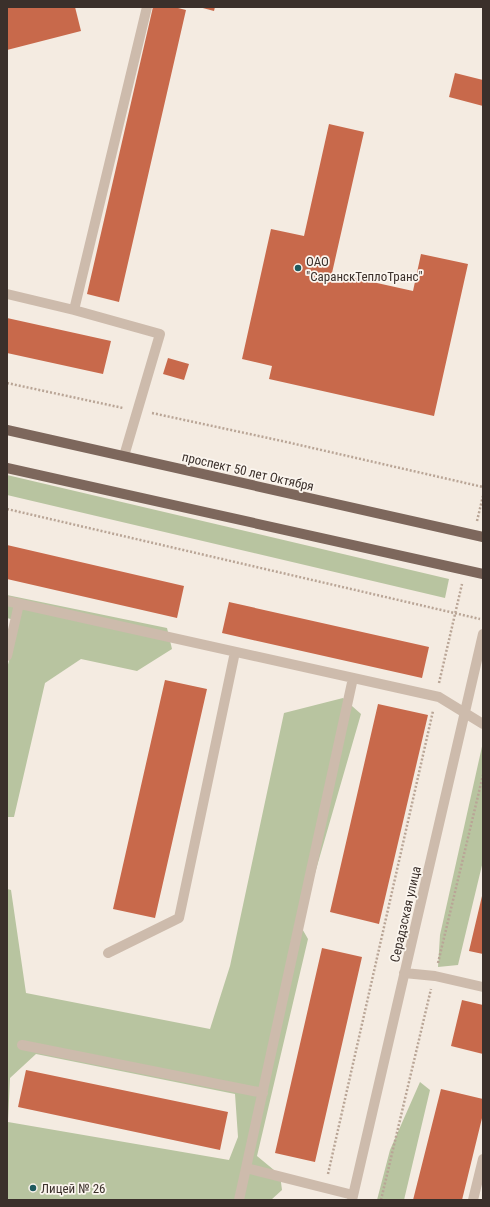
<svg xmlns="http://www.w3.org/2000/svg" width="490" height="1207" font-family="'Roboto Condensed',sans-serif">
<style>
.green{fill:#b8c4a0;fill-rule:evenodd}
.building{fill:#c8694b}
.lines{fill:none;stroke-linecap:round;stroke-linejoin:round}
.path{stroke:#b9a596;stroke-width:2.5;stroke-dasharray:2 2;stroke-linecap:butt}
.minor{stroke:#cdbbac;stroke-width:10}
.major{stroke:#7d675c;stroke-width:10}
.poi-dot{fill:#1f5a5e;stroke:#fbf5ee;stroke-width:1.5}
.labels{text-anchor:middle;stroke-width:3.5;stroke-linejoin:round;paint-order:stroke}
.poi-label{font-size:13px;fill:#3b302b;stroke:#fbf5ee;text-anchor:start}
.street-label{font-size:13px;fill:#3b302b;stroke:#fbf5ee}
</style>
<rect width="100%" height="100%" fill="#f4ebe1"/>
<!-- green -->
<path class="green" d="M7,475l442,104 -4,19 -438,-103z
M7,595l160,33 5,21 -35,22 -56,-12 -36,24 -31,134h-7v-148l11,-48 -11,-3z
M343,698l18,16 -61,211 8,14 -51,217 23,19 2,15 -11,10h-264v-311l4,1 15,103 184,36 20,-63 54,-253zM36,1054l199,40 3,43 -9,23 -221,-38 2,-44z
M483,742v119l-25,104 -20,2 2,-32z
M420,1082l10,8 -26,110h-27l13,-50z"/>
<!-- building -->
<path class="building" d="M7,7h68l6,24 -74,19z
M153,7h21l12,3 -67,292 -32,-8z
M199,7h16l-1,4z
M455,73l28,7v26l-34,-9z
M329,124l35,8 -32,141 81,18 8,-37 47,10 -34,152 -165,-37 3,-13 -30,-7 29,-130 33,7z
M7,318l104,23 -8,33 -96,-21z
M168,358l21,6 -5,16 -21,-6z
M7,545l177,41 -7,32 -170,-39z
M229,602l200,45 -7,31 -200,-45z
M165,680l42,9 -52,229 -42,-9z
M378,704l50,11 -49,209 -49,-12z
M482,896h1v58l-14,-3z
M322,948l40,9 -47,205 -40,-9z
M462,1000l21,5v49l-32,-8z
M26,1070l202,42 -8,38 -202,-43z
M441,1089l42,10v15l-21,86h-49z"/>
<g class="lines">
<!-- path -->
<path class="path" d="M7,383l116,25
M152,413l130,28 201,46
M7,509l473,110
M477,521l6,-25
M439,683l23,-99
M438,963l45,-188
M328,1174l105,-463
M381,1200l50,-211"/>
<!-- minor -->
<path class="minor" d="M7,294l67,16
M124,456l36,-122 -86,-24 73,-303
M7,601l432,96 44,27
M7,656l12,-52
M108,953l71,-35 56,-266
M404,973l31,3 48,11
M22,1045l241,48
M246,1168l107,27
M239,1200l114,-522
M352,1200l131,-566
M473,1200l10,-41"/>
<!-- major -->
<path class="major" d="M7,430l476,107
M7,468l476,106"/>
</g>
<!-- markers -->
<g class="poi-dot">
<circle cx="298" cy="268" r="4"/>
<circle cx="33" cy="1188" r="4"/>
</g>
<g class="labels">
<!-- poi labels -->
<g class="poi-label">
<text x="306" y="266">ОАО<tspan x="306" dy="15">"СаранскТеплоТранс"</tspan></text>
<text x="41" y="1193">Лицей № 26</text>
</g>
<!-- street labels -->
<g class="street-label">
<text transform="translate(248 471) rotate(13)" y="5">проспект 50 лет Октября</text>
<text transform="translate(405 914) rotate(-77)" y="5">Серадзская улица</text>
</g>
</g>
<!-- border -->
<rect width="490" height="1207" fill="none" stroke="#3b302b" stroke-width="16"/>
</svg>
